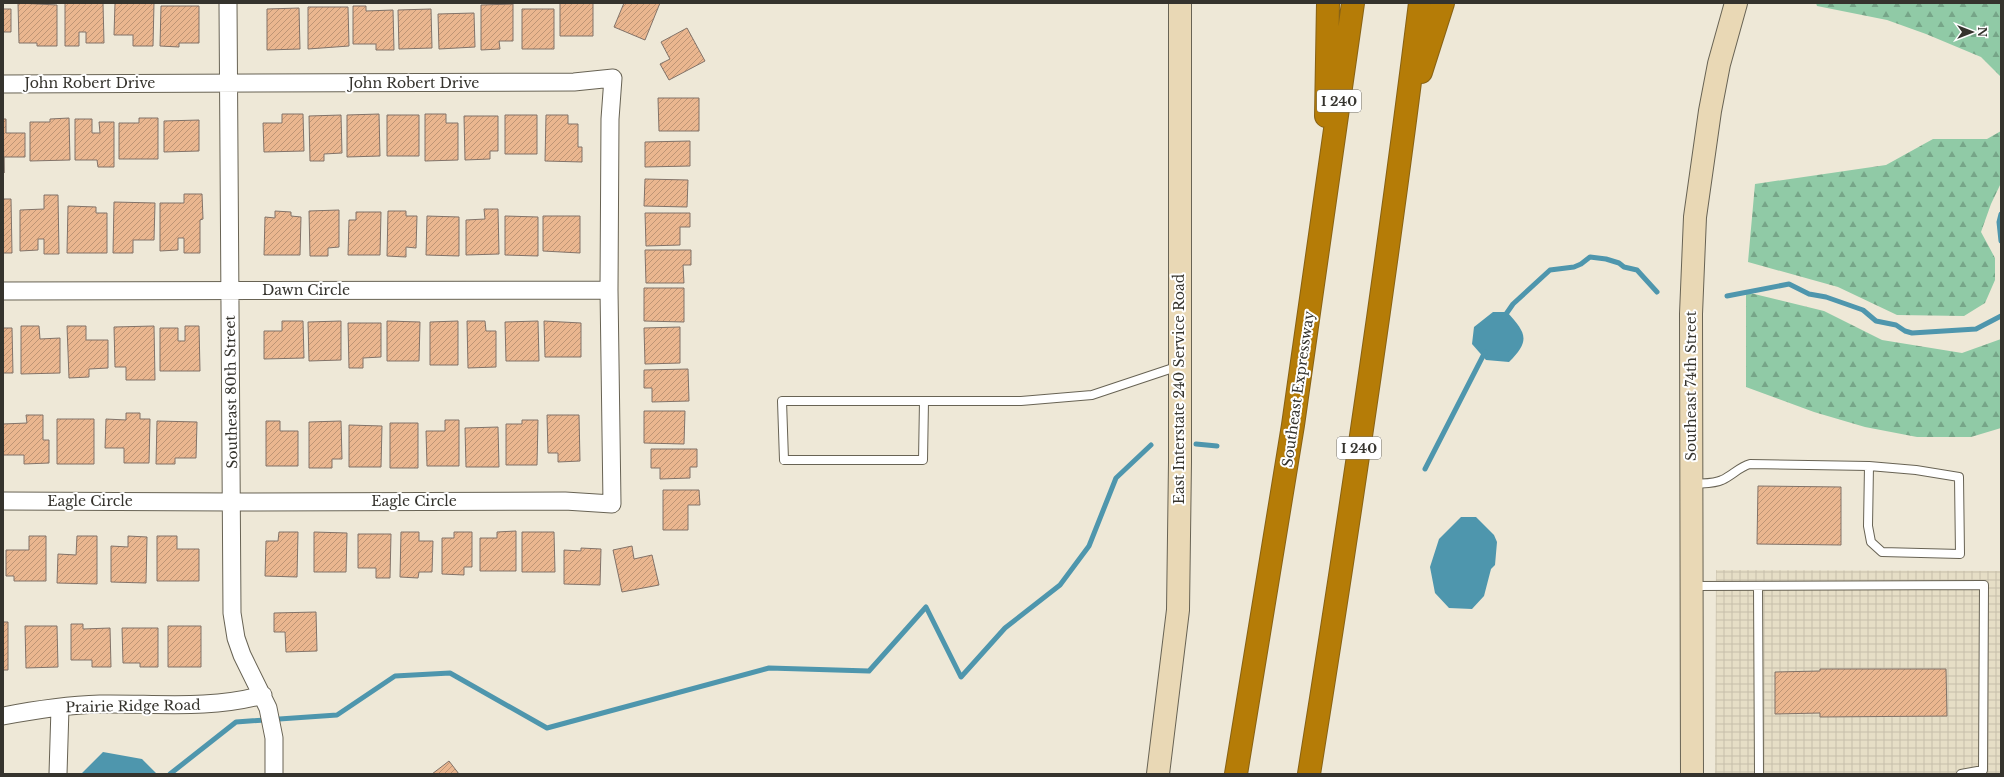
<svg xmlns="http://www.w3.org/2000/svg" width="2004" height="777" font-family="'Libre Baskerville',serif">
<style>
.industrial{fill:url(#industrial-grid)}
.forest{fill:url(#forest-firs)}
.water{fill:#4e96ad}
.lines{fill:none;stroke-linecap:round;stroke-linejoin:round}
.stream{stroke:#4e96ad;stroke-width:5}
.building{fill:url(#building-hatch);stroke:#827369}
.lane-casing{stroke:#686354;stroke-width:10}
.street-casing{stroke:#686354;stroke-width:19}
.secondary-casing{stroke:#686354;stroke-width:24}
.highway-casing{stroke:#886214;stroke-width:24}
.lane{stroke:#fff;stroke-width:8}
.street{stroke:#fff;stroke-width:17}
.secondary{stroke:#e9d8b5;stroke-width:22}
.highway{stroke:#b57c07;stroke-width:22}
.labels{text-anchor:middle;stroke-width:4;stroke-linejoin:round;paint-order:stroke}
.shield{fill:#fff;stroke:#72706c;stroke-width:1}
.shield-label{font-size:13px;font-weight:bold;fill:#35332d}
.street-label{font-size:14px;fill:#35332d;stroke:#fff}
</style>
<defs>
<pattern id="industrial-grid" width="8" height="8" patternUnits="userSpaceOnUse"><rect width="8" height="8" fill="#e6dec6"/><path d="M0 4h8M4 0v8" fill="none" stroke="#c6bfaa"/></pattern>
<pattern id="forest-firs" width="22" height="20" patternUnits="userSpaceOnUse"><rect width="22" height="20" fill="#90caa6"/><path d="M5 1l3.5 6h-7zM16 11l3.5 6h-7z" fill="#76a588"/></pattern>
<pattern id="building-hatch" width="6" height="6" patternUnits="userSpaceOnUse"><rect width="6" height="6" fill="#eab68f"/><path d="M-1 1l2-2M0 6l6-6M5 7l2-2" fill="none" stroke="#be9575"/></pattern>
</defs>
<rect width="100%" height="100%" fill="#eee8d7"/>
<!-- industrial -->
<path class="industrial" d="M1716,570l285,1v203h-286z"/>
<!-- forest -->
<path class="forest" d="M1816,3h185v74l-20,-20 -55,-23 -39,-14 -70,-14z
M2001,131v52l-10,21 -10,28 14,26v22l-10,23 -21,13 -67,-1 -59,-28 -90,-25 7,-78 131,-19 47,-26h54z
M1746,292l78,19 58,29 80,13 39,-14v89l-30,9h-54l-52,-10 -51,-15 -68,-25z"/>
<!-- water -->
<path class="water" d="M1493,312h14c19,21 24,28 2,50l-23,-2 -14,-16 2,-17z
M1461,517h15l18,18 3,7 -2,23 -4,4 -7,27 -12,13 -23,-1 -14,-15 -5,-26 9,-28z
M103,752l39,7 15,15h-76z"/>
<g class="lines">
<!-- stream -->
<path class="stream" d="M2001,214l-2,8 2,19
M1727,296l62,-12 20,10 17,3 37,13 13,11 20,4 9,6 7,2 64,-4 25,-13
M1504,317l9,-13 37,-34 24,-3 7,-3 9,-7 16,2 13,4 5,4 13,3 20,22
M1196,444l21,2
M1425,469l60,-117
M170,774l66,-52 101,-7 58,-39 55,-3 97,55 222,-60 100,3 57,-64 35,70 44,-49 55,-43 29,-39 27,-68 35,-33"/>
</g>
<!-- building -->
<path class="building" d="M18,3l39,2v41h-20v-3h-18z
M65,3h38l1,40h-18v-11h-7v14h-14z
M115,3h39l-1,43h-20v-11h-19z
M560,3h33v33h-33z
M624,3h36l-15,37 -31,-13z
M513,4v37h-14l1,8 -19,1v-45z
M161,6h38v37h-20v4l-19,-1z
M353,6h13v5l27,-1 1,40h-18v-6h-23z
M308,7h40l1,39 -41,3z
M299,8l1,41 -33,1v-41z
M3,9h8v23h-8z
M431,9l1,39 -33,1 -1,-39z
M522,9h32v40h-32z
M474,13l1,34 -36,2 -1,-35z
M687,28l18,33 -36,19 -9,-16 10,-5 -9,-17z
M658,98h41v33h-40z
M282,114h21l1,37 -40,1 -1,-29h19z
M379,114l1,42 -33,1v-42z
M425,114h21v9h12v37l-33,1z
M341,115l1,38 -18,1v7h-14l-1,-45z
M387,115h32v41h-32z
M505,115h32v39h-32z
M546,115h22v9h10v23h4v15l-37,-1z
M464,116h34v35h-8v8l-25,1z
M69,118l1,42 -40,1v-39h20v-3z
M139,118h19v41h-39v-36h20z
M3,119h3v14h19v24h-21v16z
M75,119h17v14h8l-1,-11h15v45h-16l-1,-7h-22z
M199,120v31l-35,1v-31z
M690,141v25l-45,1v-25z
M645,179l43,1 -1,27 -43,-1z
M184,194h18l1,25 -3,1v33h-16v-15h-6v12l-18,1v-48h24z
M44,195h14l1,59h-15v-15h-6v11l-18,1v-41l24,-1z
M3,199h8l1,54h-9z
M114,202l41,1 -1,37h-21v13h-20z
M68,206l28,1v6h11v40h-40z
M484,209h14l1,45 -33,1v-35l19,-1z
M339,210v37l-11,1v8h-18l-1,-45z
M275,211l16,1v4l10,1 -1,38h-36l1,-38 10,1z
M388,211h18v5h11l-1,32 -10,-1v10l-19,-1z
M356,212h25l-1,43h-32l1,-35h7z
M645,213h45v14h-10v18l-34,1z
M427,216l32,1v39l-33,-1z
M505,216l33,1v39l-33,-1z
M543,216h37v37l-37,-2z
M645,250h46v15h-8l1,18h-38z
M644,288h40v34l-40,-1z
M282,321h21l1,37 -40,1v-28h18z
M341,321v39l-32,1 -1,-39z
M387,321l33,1 -1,39h-32z
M458,321v44h-28v-43z
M467,321h18l1,10h10v36l-28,1z
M538,321l1,40h-33l-1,-39z
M544,321l37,2v34h-36z
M348,323h33v34l-18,1v10h-14z
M21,326h18l1,13 20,-1v35l-39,1z
M67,326h19v14h22v28l-19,1v8l-20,1z
M154,326l1,54h-29v-13h-11l-1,-40z
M185,326h14l1,45h-40v-43h18v13h7z
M680,327v36l-35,1 -1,-36z
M3,328h9l1,45h-10z
M688,369l1,32 -37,1v-14h-8v-18z
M644,411h41l-1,33 -40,-1z
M126,413h14v6h10l-1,44h-25v-15h-19l1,-29 20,1z
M26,415h17v25h6v23l-25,1v-9h-21v-31l24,-1z
M547,415h32l1,46 -22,1v-9h-10z
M57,419h37v45h-37z
M445,420h14v46h-32l-1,-35h19z
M522,420h16l-1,45h-31v-41h16z
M157,421l40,1 -1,36h-21v6h-19z
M266,421h14v10h18v35h-32z
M341,421l1,38h-10v9h-23v-46z
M390,423h28v45h-28z
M349,425l33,1 -1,41h-32z
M498,427l1,40h-33l-1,-39z
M651,449h46v18h-7v11l-30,1v-11h-9z
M1758,486l83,1v58l-84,-1z
M663,490h36l1,15h-12v25h-25z
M516,531v40h-36v-33h17v-6z
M279,532h19l-1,45 -32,-1 1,-35h12z
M314,532l33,1 -1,39h-32z
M401,532h18v9h14l-1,31h-13l-1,6 -18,-1z
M454,532h18v35h-8v8l-22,-1v-36h12z
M522,532h32l1,40h-33z
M358,534h33l-1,44h-14v-10h-18z
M29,536h17v45h-32v-5h-8v-26h23z
M77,536h20v48l-40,-1 1,-29 18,1z
M128,536l19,1 -1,46 -35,-1v-36l17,1z
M157,536h20v13h22v32h-42z
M632,546l2,13 18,-4 7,30 -37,7 -9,-42z
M581,548l20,1 -1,36 -36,-1v-34l17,1z
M316,612l1,39 -31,1 -1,-20h-11v-19z
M3,622h5v48h-5z
M71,624h12v5l27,-1 1,39h-19v-7h-21z
M25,626h32l1,41 -32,1z
M168,626h33v41h-33z
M122,628h36v39h-18v-4h-17z
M1820,669h126l1,47 -127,1v-4l-45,1v-42l45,-1z
M449,761l10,13h-27z"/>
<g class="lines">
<defs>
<path id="lane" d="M924,401l-1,59h-139l-2,-59h239l71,-6 87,-29
M1693,484c9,-1 21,0 29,-4 11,-5 17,-13 28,-16l119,2 47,4 43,7 1,77 -78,-2 -11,-10 -3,-16 1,-60
M1693,586l291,-1 -1,185 -22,4
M1758,586l1,188"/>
<path id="street" d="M228,3l4,610 4,25 6,17 26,53 6,30v36
M3,84l571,-2 39,-4 -3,41 -1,171 3,214 -47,-3 -332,1 -230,-1
M3,291l606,-1
M3,716c31,-6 65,-11 97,-12 54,-1 110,6 163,-9
M58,774l2,-66"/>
<path id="secondary" d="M1158,774l20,-164 2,-148v-459
M1692,774l-1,-460 4,-97 15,-106 9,-47 17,-61"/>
<path id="highway" d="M1421,72l22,-69
M1326,116l2,-113
M1236,774l57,-349 60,-422
M1309,774c41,-256 79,-513 111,-771"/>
</defs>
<!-- lane casing -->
<use href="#lane" class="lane-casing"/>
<!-- street casing -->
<use href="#street" class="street-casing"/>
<!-- secondary casing -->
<use href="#secondary" class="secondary-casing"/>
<!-- highway casing -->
<use href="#highway" class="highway-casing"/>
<!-- lane -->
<use href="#lane" class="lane"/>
<!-- street -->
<use href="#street" class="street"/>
<!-- secondary -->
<use href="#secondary" class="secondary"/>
<!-- highway -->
<use href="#highway" class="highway"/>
</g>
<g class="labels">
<!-- shield labels -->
<g class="shield">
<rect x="1317" y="90" width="44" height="22" rx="3"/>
<rect x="1337" y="437" width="44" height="22" rx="3"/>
</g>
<g class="shield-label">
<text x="1339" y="106">I 240</text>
<text x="1359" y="453">I 240</text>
</g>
<!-- street labels -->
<g class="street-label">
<text x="90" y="88">John Robert Drive</text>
<text x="414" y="88">John Robert Drive</text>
<text x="306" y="295">Dawn Circle</text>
<text transform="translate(1691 386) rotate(-90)" y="5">Southeast 74th Street</text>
<text transform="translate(1179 389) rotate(-90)" y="5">East Interstate 240 Service Road</text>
<text transform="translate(1298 389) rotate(-82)" y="5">Southeast Expressway</text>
<text transform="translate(231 392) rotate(-91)" y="5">Southeast 80th Street</text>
<text x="90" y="506">Eagle Circle</text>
<text x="414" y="506">Eagle Circle</text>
<text transform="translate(133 706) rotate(-1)" y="5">Prairie Ridge Road</text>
</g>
</g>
<!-- border -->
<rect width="2004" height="777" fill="none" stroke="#35332d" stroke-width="8"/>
<!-- north arrow -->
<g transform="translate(1972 32) rotate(90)" stroke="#ffffff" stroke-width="3" paint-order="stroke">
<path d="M0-3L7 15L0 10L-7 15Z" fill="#35332d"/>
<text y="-6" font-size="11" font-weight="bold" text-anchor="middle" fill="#35332d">N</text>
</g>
</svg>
